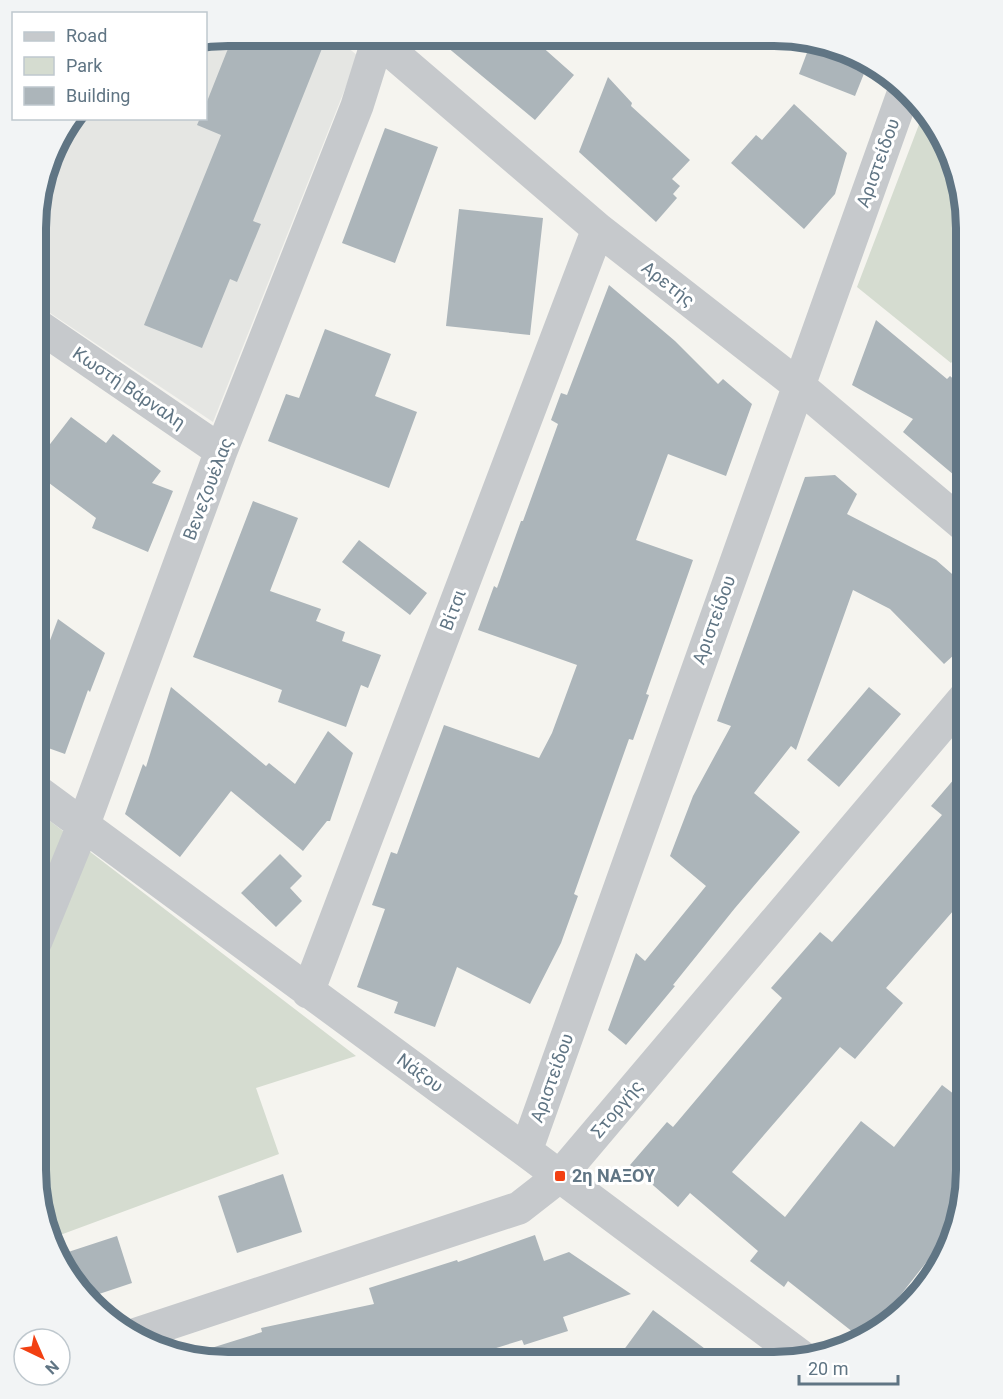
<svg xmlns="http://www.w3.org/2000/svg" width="1003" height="1399" font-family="Roboto,sans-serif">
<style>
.built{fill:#e5e6e3}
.green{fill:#d5dcd0}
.building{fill:#acb5ba}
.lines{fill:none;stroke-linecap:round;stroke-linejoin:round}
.minor{stroke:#c6c9cc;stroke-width:33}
.poi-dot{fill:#f24012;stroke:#fff;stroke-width:2}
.labels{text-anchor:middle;stroke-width:6;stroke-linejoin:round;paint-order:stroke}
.street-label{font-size:18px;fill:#607584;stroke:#fff}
.poi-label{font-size:18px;font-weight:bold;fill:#607584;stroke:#fff;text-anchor:start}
.rim{fill:none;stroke:#607584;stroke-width:8}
</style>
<rect width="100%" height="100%" fill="#f5f4ef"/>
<!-- built -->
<path class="built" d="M229,36h105l24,20 -145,366 -175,-117v-102l24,-70 11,-14 133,-1v-78z"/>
<!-- green -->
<path class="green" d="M923,114l24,30 20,84v116l-16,19 -94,-76z
M37,811l319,245 -100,32 23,66 -227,84 -16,-67z"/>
<!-- building -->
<path class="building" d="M233,36h94l-74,185 8,3 -24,58 -7,-3 -28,69 -58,-23 77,-190 -24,-10 3,-7h6v-14z
M435,37h104v7l35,31 -39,45z
M811,42l56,24 -12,30 -56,-22z
M608,77l24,26 -1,3 59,54 -18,19 8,7 -7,8 4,4 -21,24 -77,-70z
M794,104l53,49 -12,41 -31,35 -73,-66 25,-28 6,5z
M385,128l53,19 -43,116 -53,-20z
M459,209l84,9 -13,117 -84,-9z
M609,285l66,56 43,43 5,-5 29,25 -26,72 -58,-22 -32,86 57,20 -47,134 3,1 -16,45 -4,-1 -55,155 4,2 -17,47 -31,61 -73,-37 -22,60 -41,-14 4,-11 -41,-15 28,-78 -13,-4 19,-53 6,2 47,-129 95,33 13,-25 25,-68 -99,-35 16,-44 3,2 24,-67h2l35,-97 -7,-4 10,-27 6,2z
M876,320l71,59 3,-3 17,15v95l-64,-54 10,-13 -61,-34z
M325,329l66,25 -16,42 42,16 -28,76 -121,-47 18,-47 13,4z
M71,417l35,26 7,-9 48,37 -9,12 21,8 -25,61 -56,-24 4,-10 -59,-44v-13z
M835,475l22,19 -10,20 89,46 31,27v56l-23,21 -54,-55 -37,-19 -57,160 -5,-4 -37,47 46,39 -65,76 -62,77 2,1 -49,59 -18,-15 28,-77 9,8 61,-75 -36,-30 23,-60 38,-70 -14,-5 88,-244z
M253,501l45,17 -28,73 51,18 -5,12 29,11 -3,9 39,14 -13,33 -7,-3 -15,42 -68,-25 4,-12 -89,-33z
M359,540l68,53 -17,22 -68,-53z
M58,619l47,34 -15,39 -2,-2 -23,64 -28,-10v-69z
M171,687l95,79 3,-3 26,21 33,-53 25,22 -23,68h-3l-24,30 -72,-60 -51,66 -55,-43 18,-50 3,3z
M869,687l32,27 -62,73 -32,-27z
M967,764v131l-81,93 17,15 -48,56 -15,-12 -108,125 53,45 76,-96 33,26 48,-62 25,19v79l-17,49 -80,102 -7,6 -75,-59 -4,6 -34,-26 8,-10 -68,-58 -12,14 -48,-42 37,-43 6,5 109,-129 -11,-10 49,-56 12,10 110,-127 -11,-9z
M280,854l22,22 -12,12 12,13 -26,26 -35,-34z
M283,1174l19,58 -65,21 -19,-57z
M535,1235l9,26 25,-9 62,42 -68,23 5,14 -44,14 -2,-5 -71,22 -247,-1 -15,-6 73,-23 -1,-4 113,-24 -5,-16 88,-28 1,2z
M117,1236l15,47 -42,14 -34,-41z
M653,1310l71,53h-85l-16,-12z"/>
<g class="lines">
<!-- minor -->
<path class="minor" d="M373,36l225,193 200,156 169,143
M37,325l184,126
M37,791l489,360 276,206
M36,941l47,-115 138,-375 136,-345 22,-70
M308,992l290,-763
M526,1151l378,-1060
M137,1334l382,-126 41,-32 407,-481"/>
</g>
<!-- markers -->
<rect class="poi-dot" x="554" y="1170" width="12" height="12" rx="3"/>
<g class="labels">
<!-- street labels -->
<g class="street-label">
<text transform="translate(878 163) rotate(-70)" y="6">Αριστείδου</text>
<text transform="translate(668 284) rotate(38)" y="6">Αρετής</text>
<text transform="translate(129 388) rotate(34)" y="6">Κωστή Βάρναλη</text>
<text transform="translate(208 489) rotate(-69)" y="6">Βενεζουέλας</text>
<text transform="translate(453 610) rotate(-69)" y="6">Βίτσι</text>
<text transform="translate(714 620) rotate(-70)" y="6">Αριστείδου</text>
<text transform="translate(420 1073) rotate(36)" y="6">Νάξου</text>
<text transform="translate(552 1078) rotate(-70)" y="6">Αριστείδου</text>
<text transform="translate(617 1109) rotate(-50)" y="6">Στοργής</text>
</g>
<!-- poi labels -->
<g class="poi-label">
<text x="572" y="1182">2η ΝΑΞΟΥ</text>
</g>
</g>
<!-- crop -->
<path d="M0 0H1003V1399H0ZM228 46H774A182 182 0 0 1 956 228V1170A182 182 0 0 1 774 1352H228A182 182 0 0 1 46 1170V228A182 182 0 0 1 228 46Z" fill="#f2f4f5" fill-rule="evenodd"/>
<path class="rim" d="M228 46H774A182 182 0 0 1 956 228V1170A182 182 0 0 1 774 1352H228A182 182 0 0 1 46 1170V228A182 182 0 0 1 228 46Z"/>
<!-- legend -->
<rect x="12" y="12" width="195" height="108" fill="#ffffff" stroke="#bfc8ce" stroke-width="1.5"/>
<rect x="24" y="32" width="30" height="9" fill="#c6c9cc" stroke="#bfc8ce" stroke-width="1.5"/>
<text x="66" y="42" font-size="18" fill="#607584">Road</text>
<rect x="24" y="57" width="30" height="18" fill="#d5dcd0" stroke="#bfc8ce" stroke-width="1.5"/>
<text x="66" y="72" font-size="18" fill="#607584">Park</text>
<rect x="24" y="87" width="30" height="18" fill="#acb5ba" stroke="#bfc8ce" stroke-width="1.5"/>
<text x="66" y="102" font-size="18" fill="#607584">Building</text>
<!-- north arrow -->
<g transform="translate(42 1357) rotate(136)"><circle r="28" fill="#ffffff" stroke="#bfc8ce" stroke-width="1.5"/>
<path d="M0-4.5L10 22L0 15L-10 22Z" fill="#f24012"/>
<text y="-9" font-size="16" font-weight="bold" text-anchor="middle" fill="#607584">N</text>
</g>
<!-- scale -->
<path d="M799 1375v9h99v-9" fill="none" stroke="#607584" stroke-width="3"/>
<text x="808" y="1375" font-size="18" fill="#607584" stroke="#ffffff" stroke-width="4.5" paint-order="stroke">20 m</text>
</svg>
